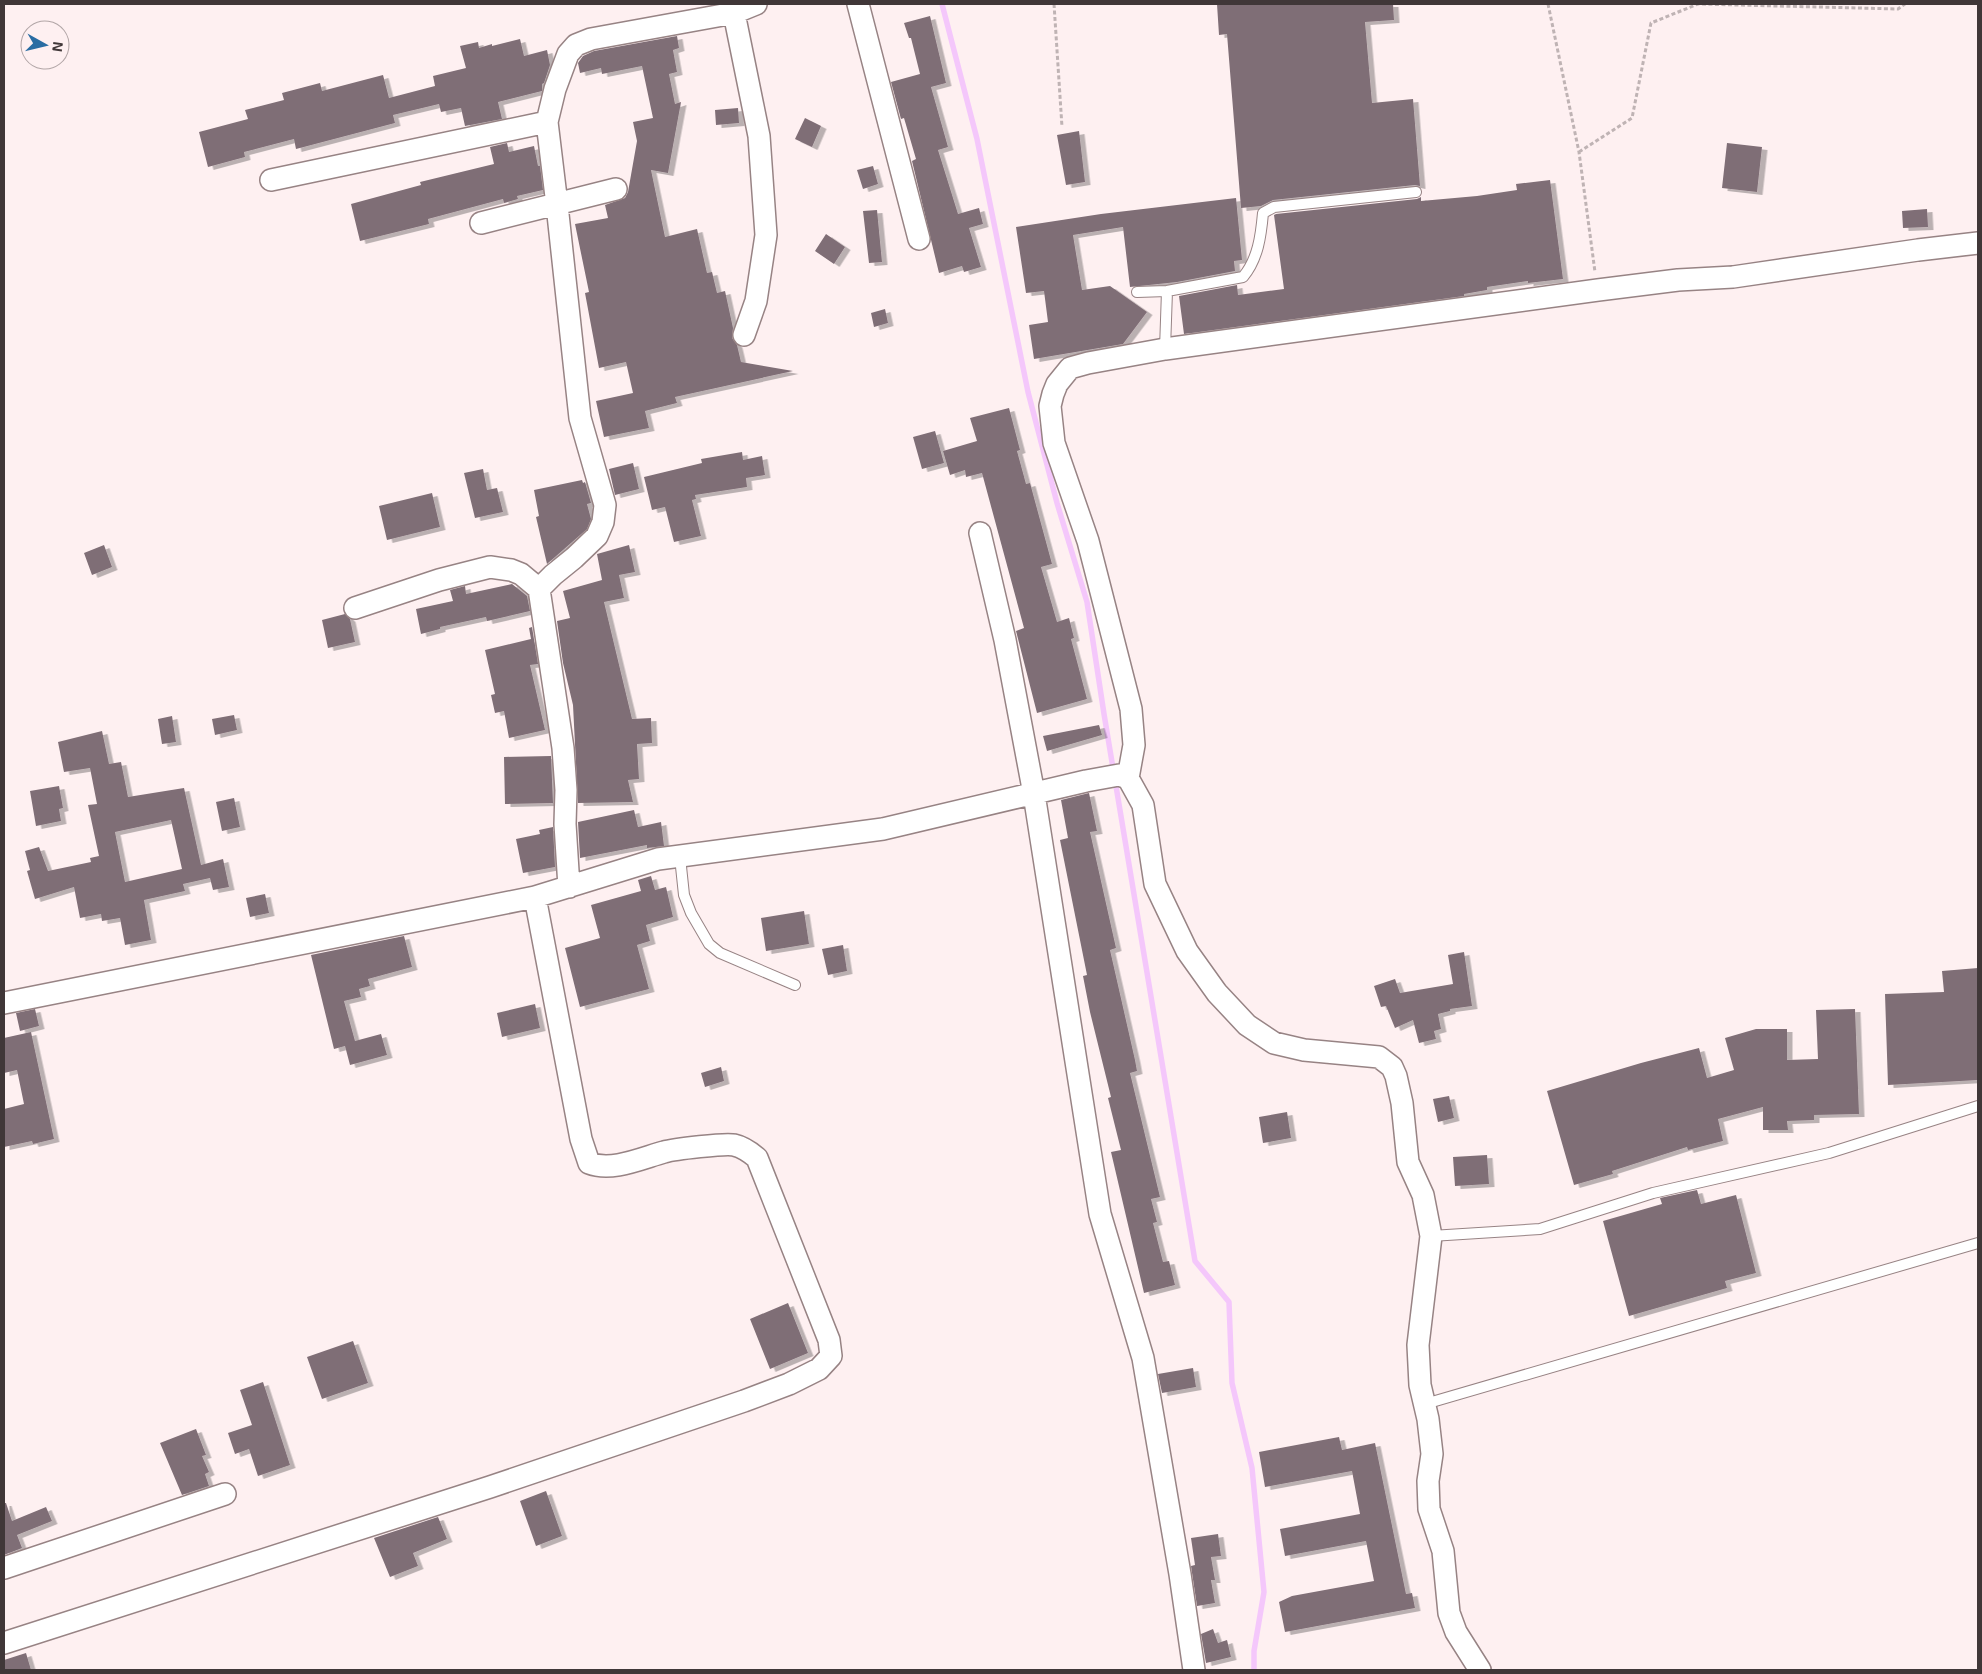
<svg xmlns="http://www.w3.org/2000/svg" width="1982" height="1674" font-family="'Exo 2',sans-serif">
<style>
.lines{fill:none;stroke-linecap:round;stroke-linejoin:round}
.stream{stroke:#f4c7fb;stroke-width:5.5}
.building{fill:#7f6e76;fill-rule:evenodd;filter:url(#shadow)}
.lane-casing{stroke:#978384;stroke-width:12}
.street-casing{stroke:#978384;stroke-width:24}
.path{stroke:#bfb3b4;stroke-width:3;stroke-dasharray:4 2.5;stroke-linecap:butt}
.lane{stroke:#fff;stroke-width:10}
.street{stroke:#fff;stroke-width:21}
</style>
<defs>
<filter id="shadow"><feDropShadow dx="5.5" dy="3" stdDeviation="0" flood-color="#0004"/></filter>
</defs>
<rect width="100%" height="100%" fill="#fef0f1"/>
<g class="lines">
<!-- stream -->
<path class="stream" d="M942,4l35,135 51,253 29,111 30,99 17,112 91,547 34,41 3,81 20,85 12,124 -10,59v19"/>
</g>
<!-- building -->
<path class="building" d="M1217,4h176l1,16 -29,2 7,81 41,-4 7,87 -5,-1 -142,15 -12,6 -20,2 -14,-174 -8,1z
M930,16l16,67 -15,4 17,60 -10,3 20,64 21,-6 4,16 -14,4 12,39 -17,5 -2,-6 -23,7 -27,-112 4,-2 -12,-41 -3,1 -10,-37 29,-8 -9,-36h-2l-5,-15z
M677,36l2,12 -6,2 4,22 -8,2 6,30 6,-2 -13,71 -17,-3 14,67 32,-8 10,44 5,-1 5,21 8,-2 8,37 -1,10 5,7 4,17 52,9 -118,26 2,6 -32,8 4,17 -45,9 -8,-36 37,-8 -7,-31 -27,6 -14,-75 4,-1 -14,-68 33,-6 -3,-13 20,-7 3,-6 9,-51 -4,-19 20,-4 -11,-52 -40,8 -1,-6 -21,5 -2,-10 5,-7 11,-5z
M520,39l4,17 23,-6 3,15 -6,18 -2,1v7l-44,11 4,17 -37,7 -4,-18 -20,4 -2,-8 -46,11 2,8 -99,26 -2,-10 -50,13 1,5 -37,10 -9,-35 49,-13 -3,-9 39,-10 -2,-7 38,-10 2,8 61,-16 6,23 46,-12 -2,-10 33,-8 -6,-22 18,-4 1,6 13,-4v2z
M738,108l1,15 -23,2 -1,-15z
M805,118l16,8 -9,21 -17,-8z
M1079,131l6,51 -19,3 -9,-50z
M507,143l2,9 25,-6 4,20h2l3,24 -26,6 1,3 -14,4 -1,-4 -75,20 1,5 -69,17 -9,-37 70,-19 -1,-3 74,-18 -4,-17z
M1727,143l35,4 -5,45 -35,-4z
M873,166l5,18 -15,5 -6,-19z
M1550,180l13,99 -35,4v-2l-41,6v3l-23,4v2l-280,38 -5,-38 58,-11 1,10 46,-6 -10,-74 2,-1 141,-15 4,-2v4l56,-5 40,-6 -1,-6z
M1236,198l6,62 -8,1 1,10 -58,11 -47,5 -7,-60 -50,8 9,55 28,-4 37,26 -24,32 -89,15 -5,-34 19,-3 -4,-31 -18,2 -10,-66 85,-13z
M1927,209l1,18 -25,1 -1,-17z
M877,210l5,52 -13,1 -6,-52z
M826,234l19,13 -11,17 -19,-13z
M885,309l3,14 -14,4 -3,-14z
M1009,408l11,42 -3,1 9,33 4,-1 22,81 -11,3 16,55 12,-4 5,20 -3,1 16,60 -50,14 -21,-82 8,-3 -42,-155 -16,4 -1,-7 -15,5 -7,-24 34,-10 -7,-23z
M935,431l9,32 -22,6 -9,-32z
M742,452l1,8 19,-4 3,19 -19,3 1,9 -52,8 1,4 -4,1 9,36 -27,6 -9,-35 -13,3 -8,-33 58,-14 -1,-4z
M633,463l6,26 -24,6 -6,-26z
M483,469l4,21 10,-2 6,24 -28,6 -11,-45z
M582,480l1,3 2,-1 6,21 -4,1 4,15 -4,10 -40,35 -11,-47 3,-1 -5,-26z
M432,493l8,34 -53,13 -8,-34z
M104,545l8,22 -20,8 -8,-22z
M629,545l6,27 -16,3 5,23 -20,4 28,117 19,-1 1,25 -15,1 2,35 -11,1 5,22 -55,1 -5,-98 -10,-42 -6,-42 13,-3 -7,-27 39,-11 -5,-26z
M512,584l15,12 3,15 -43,10 -1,-4 -46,10v2l-19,5 -5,-25 37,-8 -3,-11 15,-4 1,8z
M345,614l5,5 5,23 -27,6 -6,-28z
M532,627l6,37 -8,1 15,65 -36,8 -5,-27 -9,2 -4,-18 4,-1 -10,-44 46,-11 -2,-11z
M234,715l3,15 -22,5 -3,-16z
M172,716l4,26 -14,2 -4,-25z
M1099,725l3,10 -55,16 -4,-15z
M102,731l7,33 12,-2 7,35 56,-9 17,77 22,-6 6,28 -16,3 -3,-12 -27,6 2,7 -41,9 7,40 -26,5 -5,-27 -18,3 -1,-7 -21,4 -6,-31 -39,12 -8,-28 3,-1 -5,-19 14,-4 9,24 43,-9 -1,-4 9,-2 -11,-51 9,-1 -7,-36 -26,4 -6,-30zM171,820l11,49 -57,13 -10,-50z
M551,756l2,47 -48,1 -1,-47z
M59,786l4,22 -4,1 2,12 -25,5 -6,-35z
M1089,793l8,38 -7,1 26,116 -6,2 25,110 2,11 -7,2 30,124 -9,2 6,23 -4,1 10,39 6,-1 6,24 -31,8 -33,-141 10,-2 -13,-52 3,-1 -21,-85 -7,-36 4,-1 -27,-135 8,-2 -7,-38z
M234,798l6,29 -18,4 -6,-29z
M634,810l4,17 23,-5 3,24 -17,2v-3l-67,13 -2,-36z
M553,827l2,40 -32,6 -7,-34 24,-5 -1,-4z
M651,876l4,14 11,-3 7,30 -27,8 4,16 -13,4 12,44 -69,18 -15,-59 35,-10 -9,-33 50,-14 -3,-11z
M265,894l4,19 -19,4 -4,-19z
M804,911l5,33 -43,7 -5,-33z
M404,936l8,31 -44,12 2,7 -11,3 2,8 -17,4 11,40 26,-7 6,21 -37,10 -5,-19 -11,3 -23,-94z
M843,945l4,26 -19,4 -6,-26z
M1464,952l8,54 -22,3v2l-12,3 3,15 -7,2 2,8 -17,4 -6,-23 -18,8 -9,-22 -5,1 -7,-21 21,-7 5,14 53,-9 -5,-29z
M1978,968v112l-90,5 -3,-91 59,-2 -2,-21z
M535,1004l5,24 -38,9 -5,-24z
M35,1009l4,17 -19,5 -4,-18z
M1855,1009l4,105 -45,1v5l-27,1 1,9h-25v-23l-45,12 5,22 -35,9 -1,-3 -75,24 1,3 -39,11 -27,-94 94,-28 58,-15 8,30 27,-8 -9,-32 31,-9h31v31l31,-1 -2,-49z
M31,1032l23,107 -21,5 -1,-3 -28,6v-38l20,-5 -7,-34 -13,3v-35z
M721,1067l3,14 -19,6 -4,-14z
M1449,1096l5,22 -16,4 -5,-23z
M1287,1112l4,26 -28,5 -4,-26z
M1487,1155l2,29 -34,2 -2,-29z
M1697,1190l4,14 35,-9 20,78 -31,8 2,7 -98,28 -26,-95 59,-17 -2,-6z
M788,1303l20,50 -38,16 -20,-50z
M353,1341l15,42 -46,16 -15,-42z
M1193,1368l3,19 -34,6 -4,-19z
M263,1382l27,83 -32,11 -9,-27 -14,5 -7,-21 24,-8 -12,-35z
M196,1429l10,26 -4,1 7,16 -4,2 4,12 -27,9 -22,-52z
M1339,1437l3,13 33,-7 31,151 6,-1 3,15 -130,24 -6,-30 13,-6 82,-15 -8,-40 -81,15 -5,-27 80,-15 -8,-43 -87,16 -6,-35z
M546,1491l16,45 -26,10 -16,-45z
M4,1503h2l6,18 34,-14 6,14 -35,14 5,13 -18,7z
M438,1517l9,22 -34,14 5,13 -28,11 -16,-39z
M1218,1534l3,22 -10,1 4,23h-4l4,23 -18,3 -6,-40 4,-1 -4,-27z
M1213,1629l5,14 9,-3 4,17 -25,6 -5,-29z
M26,1653l5,17h-27v-10z"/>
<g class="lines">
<defs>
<path id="lane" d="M1137,292l30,-1 76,-14c15,-18 18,-41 20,-64l11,-6 142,-15
M1165,349l2,-58
M680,857l4,38 7,18 18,31 11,9 75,32
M1431,1236l109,-7 113,-36 176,-40 149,-47
M1425,1404l553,-161"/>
<path id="street" d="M858,4l61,235
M734,13l25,123 7,99 -10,66 -12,34
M271,180l276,-58
M481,223l135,-34
M980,533l25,107 29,154 66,420 43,144 37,216 14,96
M355,608l84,-28 51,-13 21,3 10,4 18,15
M569,887l-4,-63 1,-34 -3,-42 -24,-159 14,-14 21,-17 23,-22 6,-14 2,-17 -25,-87 -23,-213 -10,-83 8,-33 13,-35 8,-9 15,-6 143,-26 22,-9
M4,1003l531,-106 123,-38 225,-30 203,-48 33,-6 9,3
M4,1568l221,-74
M4,1643l486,-156 254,-86 45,-17 30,-15 12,-13 -2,-16 -72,-182c-7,-6 -14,-11 -23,-13 -8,-2 -60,4 -70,7 -22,6 -52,20 -75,11l-8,-24 -46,-242
M1480,1670l-24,-38 -7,-19 -6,-62 -14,-42 -1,-28 4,-27 -4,-35 -8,-34 -2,-40 13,-109 -8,-41 -15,-33 -6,-59 -6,-27 -4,-9 -13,-10 -75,-7 -30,-7 -27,-18 -30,-32 -30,-42 -32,-67 -12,-79 -15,-27 6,-33 -3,-36 -43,-168 -34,-98 -4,-37 3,-12 4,-10 13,-16 18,-5 77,-14 433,-59 80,-10 55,-3 185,-27 60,-7"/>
</defs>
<!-- lane casing -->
<use href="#lane" class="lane-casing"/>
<!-- street casing -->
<use href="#street" class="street-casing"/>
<!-- path -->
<path class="path" d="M1054,4l8,123
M1548,4l31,148 16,120
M1579,152l53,-34 19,-95 47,-19 200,5 7,-5"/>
<!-- lane -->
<use href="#lane" class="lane"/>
<!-- street -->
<use href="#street" class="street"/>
</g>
<!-- border -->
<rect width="1982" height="1674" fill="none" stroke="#403738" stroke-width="10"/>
<!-- north arrow -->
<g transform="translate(45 45) rotate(98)"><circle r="24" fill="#fef0f1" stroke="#b2a6a7"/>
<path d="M0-4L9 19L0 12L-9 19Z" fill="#2a6da3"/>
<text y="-8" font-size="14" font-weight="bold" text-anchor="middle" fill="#403738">N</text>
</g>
</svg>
